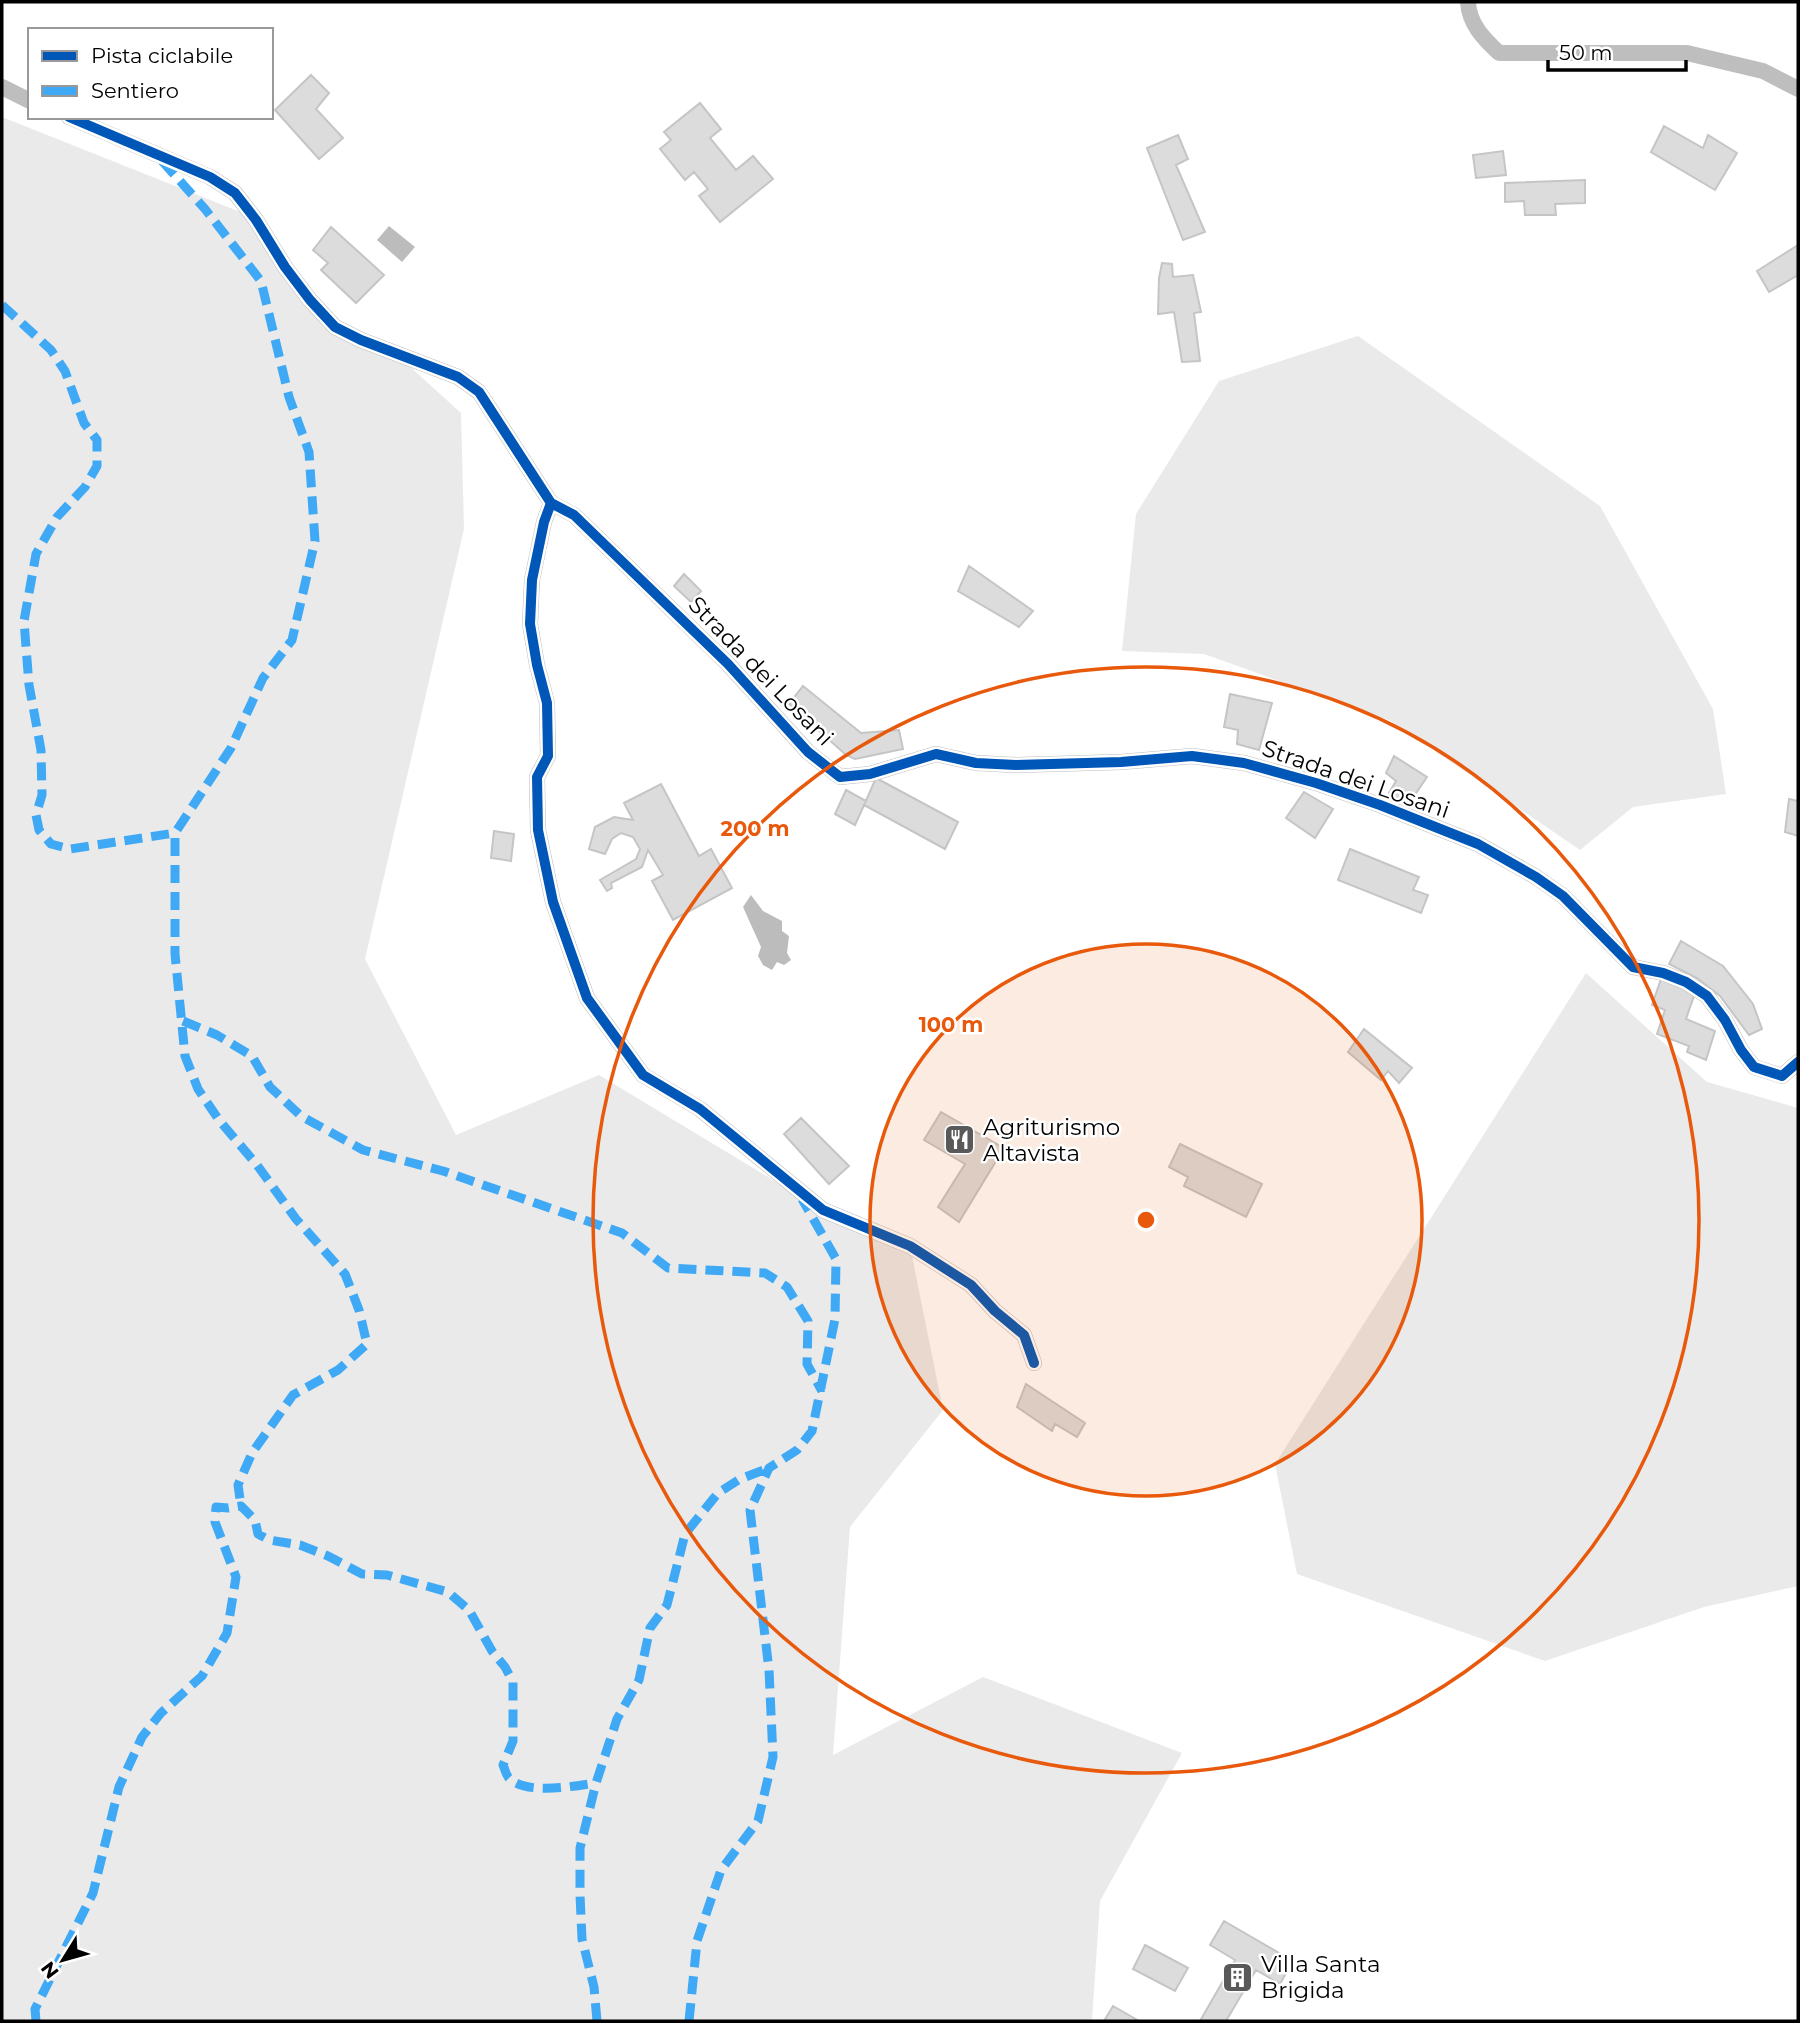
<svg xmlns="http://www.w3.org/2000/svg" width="1800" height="2023" font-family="Montserrat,sans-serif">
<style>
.green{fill:#eaeaea}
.water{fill:#bcbcbc}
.building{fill:#dcdcdc;stroke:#c5c5c5;stroke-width:2}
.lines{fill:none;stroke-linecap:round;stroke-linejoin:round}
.minor{stroke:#bebebe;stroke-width:16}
.quiet{stroke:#3fa9f5;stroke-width:9;stroke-dasharray:18 9;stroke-linecap:butt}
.cycleway-casing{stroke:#fff;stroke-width:15}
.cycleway{stroke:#0057b8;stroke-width:10}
.ring{fill:none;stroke:#e8590c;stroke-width:3.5}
.labels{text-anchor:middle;stroke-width:5;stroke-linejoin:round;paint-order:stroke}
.street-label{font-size:23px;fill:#000;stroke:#fff}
.poi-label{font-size:23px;fill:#000;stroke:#fff;text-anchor:start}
.centre{fill:#e8590c;stroke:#fff;stroke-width:3.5}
.ring-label{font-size:21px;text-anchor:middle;font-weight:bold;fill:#e8590c;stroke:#fff;stroke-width:5;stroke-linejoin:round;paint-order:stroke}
</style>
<rect width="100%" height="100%" fill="#fff"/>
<!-- green -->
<path class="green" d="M2,117l246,98 93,109 66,40 54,49 3,116 -99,430 91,176 143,-60 224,135 87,36 33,164 -93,117 -17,228 150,-78 199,76 -82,148 -8,120h-1090z
M1358,336l242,170 113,203 13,85 -93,13 -53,43 -189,-129 -187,-67 -82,-3 14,-137 83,-133z
M1586,973l121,109 91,26v478l-94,21 -159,54 -248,-87 -22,-110z"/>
<!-- water -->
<path class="water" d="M389,226l26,21 -13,15 -25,-22z
M751,895l12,16 19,10v10l7,5 -2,17 4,7 -7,5 -7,-3 -5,8 -9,-5 -5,-9 3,-9 -18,-40z"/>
<!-- building -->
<path class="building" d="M311,75l18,18 -13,16 27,29 -24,21 -44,-49z
M700,103l21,26 -11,9 26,32 17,-14 20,23 -53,43 -21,-26 9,-7 -14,-17 -9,8 -25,-31 11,-9 -7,-8z
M1664,126l39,22 5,-13 29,18 -22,37 -64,-38z
M1178,135l10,24 -12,6 29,67 -22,8 -36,-92z
M1503,151l3,24 -30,3 -3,-23z
M1585,180v23l-30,1 1,11h-31l-1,-14 -19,1v-19z
M331,227l53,48 -28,28 -35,-33 7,-7 -15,-13z
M1798,245v30l-29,17 -12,-21z
M1162,263l10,1 1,13 20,-2 8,37 -7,1 6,48 -18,1 -8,-50 -16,2 1,-36z
M969,566l64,45 -14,16 -61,-36z
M684,574l17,17 -10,11 -17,-16z
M803,686l58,47 38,-3 4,19 -48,10 -9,-4 -57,-51z
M1230,694l42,9 -13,47 -22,-6 1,-14 -14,-3z
M1394,756l33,21 -19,28 -19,-12 7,-12 -10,-8z
M876,778l82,44 -13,27 -81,-44z
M661,784l38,72 12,-7 21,39 -59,32 -21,-39 11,-6 -15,-25 -6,17 -31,16 1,5 -5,3 -7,-11 36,-21 4,-10 -7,-12 -12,-4 -9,6 -7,15 -16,-5 6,-22 19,-10 19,3 -9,-17z
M846,790l20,11 -11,24 -20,-11z
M1304,792l29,17 -18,29 -29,-20z
M1789,799l9,2v35l-13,-4z
M494,831l20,3 -3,27 -20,-3z
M1350,849l69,28 -6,13 15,5 -7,18 -83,-33z
M1681,941l42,25 30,38 9,25 -13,6 -29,-39 -23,-18 -28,-14z
M1661,979l34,14 -9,26 29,12 -9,29 -19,-8 2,-6 -32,-12 8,-24 -13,-5z
M1364,1029l48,39 -13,15 -11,-12 -7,9 -33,-28z
M941,1112l63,36 -45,74 -21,-15 27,-43 -41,-24z
M801,1118l48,48 -20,18 -45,-50z
M1180,1144l82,40 -16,33 -62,-31 4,-9 -19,-10z
M1026,1384l59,39 -8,14 -22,-13 -3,7 -35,-24z
M1224,1921l69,40 -13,23 -24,-14 -30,51h-26l35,-61 -25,-15z
M1145,1945l43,23 -13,23 -42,-22z
M1113,2006l26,15h-35z"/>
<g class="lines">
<!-- minor -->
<path class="minor" d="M1468,2c1,22 16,37 31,51h188l76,18 35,18
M2,87l28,14
M69,117l141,60 25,16 21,27 29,47 25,33 25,27 26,13 97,37 21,15 72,111 23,12 154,149 80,88 32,25 30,-3 66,-20 40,9 40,2 105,-3 71,-6 52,7 72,20 64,22 98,39 58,33 27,19 70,71 30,6 23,9 21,14 18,24 16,30 13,17 28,9 16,-14
M551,503l-7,19 -12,58 -2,44 7,41 10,38 1,53 -11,21 1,53 15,72 34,96 56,77 57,34 123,101 87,36 61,39 24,26 29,24 10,28"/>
<!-- quiet -->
<path class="quiet" d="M162,161l43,48 56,72 28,116 20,55 6,89 -23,99 -29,38 -32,70 -56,85v121l10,102 13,33 21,31 38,45 39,54 49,55 14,36 8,34 -29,26 -45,25 -41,58 -14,32 3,21
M2,305l49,45 14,21 19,52 13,17v26l-12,21 -28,30 -21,37 -12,67 5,64 12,65 1,45 -6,20 3,15 12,14 19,5 105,-16
M183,1021l34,14 35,21 18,31 31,29 62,34 80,21 179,62 46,35 97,5 22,14 21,34 -1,43 15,27
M36,2021l-1,-12 58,-116 26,-106 23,-50 19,-24 41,-37 25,-43 9,-56 -21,-55 1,-15 12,1 13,-2 14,14 3,14 11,6 31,5 28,11 34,18 25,1 61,17 21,18 23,41 13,16 8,15v59l-10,24c2,4 3,11 7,14 18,16 64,7 86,4
M597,2021l-3,-34 -12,-48 -2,-44v-47l16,-65 21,-64 22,-39 11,-52 17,-23 18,-71 33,-41 22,-14 29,-11
M689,2021l8,-80 24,-71 37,-49 15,-64 -4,-87 -19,-160 19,-42 28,-18 15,-19 23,-112 1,-60 -34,-60"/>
<defs>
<path id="cycleway" d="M69,117l141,60 25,16 21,27 29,47 25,33 25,27 26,13 97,37 21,15 72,111 23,12 154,149 80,88 32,25 30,-3 66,-20 40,9 40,2 105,-3 71,-6 52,7 72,20 64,22 98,39 58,33 27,19 70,71 30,6 23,9 21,14 18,24 16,30 13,17 28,9 16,-14
M551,503l-7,19 -12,58 -2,44 7,41 10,38 1,53 -11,21 1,53 15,72 34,96 56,77 57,34 123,101 87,36 61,39 24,26 29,24 10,28"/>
</defs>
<!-- cycleway casing -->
<use href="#cycleway" class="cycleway-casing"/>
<!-- cycleway -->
<use href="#cycleway" class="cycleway"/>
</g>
<!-- distance rings -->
<circle cx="1146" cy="1220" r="276" fill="#e8590c" fill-opacity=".12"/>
<g class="ring">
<circle cx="1146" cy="1220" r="276"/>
<circle cx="1146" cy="1220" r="553"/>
</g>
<!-- icons -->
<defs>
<symbol id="restaurant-square" viewBox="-11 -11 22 22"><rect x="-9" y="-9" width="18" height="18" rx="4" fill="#595959" stroke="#fff"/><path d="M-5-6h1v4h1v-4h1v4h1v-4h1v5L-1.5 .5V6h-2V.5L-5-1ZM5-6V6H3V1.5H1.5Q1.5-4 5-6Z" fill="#fff"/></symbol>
<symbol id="building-square" viewBox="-11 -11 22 22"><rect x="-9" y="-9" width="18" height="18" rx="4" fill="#595959" stroke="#fff"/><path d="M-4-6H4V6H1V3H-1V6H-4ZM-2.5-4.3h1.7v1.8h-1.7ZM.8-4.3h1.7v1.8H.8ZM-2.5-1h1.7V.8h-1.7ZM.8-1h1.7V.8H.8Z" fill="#fff"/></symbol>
</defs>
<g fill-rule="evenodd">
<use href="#restaurant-square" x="942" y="1122" width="35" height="35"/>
<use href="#building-square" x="1220" y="1960" width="35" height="35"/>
</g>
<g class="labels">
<!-- street labels -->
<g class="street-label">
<text transform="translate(761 671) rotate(46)" y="8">Strada dei Losani</text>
<text transform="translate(1356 779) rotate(19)" y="8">Strada dei Losani</text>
</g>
<!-- poi labels -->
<g class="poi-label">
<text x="983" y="1135">Agriturismo<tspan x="983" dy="26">Altavista</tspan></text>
<text x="1261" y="1972">Villa Santa<tspan x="1261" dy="26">Brigida</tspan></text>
</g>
</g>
<circle cx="1146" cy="1220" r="10" class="centre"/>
<g class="ring-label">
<text x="755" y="836">200 m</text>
<text x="951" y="1032">100 m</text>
</g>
<!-- border -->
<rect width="1800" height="2023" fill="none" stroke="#000000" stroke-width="7"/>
<!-- legend -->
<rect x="28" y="28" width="245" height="91" fill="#ffffff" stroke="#999999" stroke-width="2"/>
<rect x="42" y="51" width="35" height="10" fill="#0057b8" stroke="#999999" stroke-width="2"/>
<text x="91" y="63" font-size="21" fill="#000000">Pista ciclabile</text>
<rect x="42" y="86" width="35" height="10" fill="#3fa9f5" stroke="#999999" stroke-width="2"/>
<text x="91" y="98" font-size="21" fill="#000000">Sentiero</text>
<!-- north arrow -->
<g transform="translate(63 1960) rotate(233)" stroke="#ffffff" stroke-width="5" paint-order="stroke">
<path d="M0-5L12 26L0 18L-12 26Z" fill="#000000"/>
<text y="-10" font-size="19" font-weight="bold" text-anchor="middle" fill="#000000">N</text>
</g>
<!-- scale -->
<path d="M1548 60v10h138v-10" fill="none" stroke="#000000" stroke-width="3.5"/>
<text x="1559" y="60" font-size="21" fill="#000000" stroke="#ffffff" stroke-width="5" paint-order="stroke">50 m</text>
</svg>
